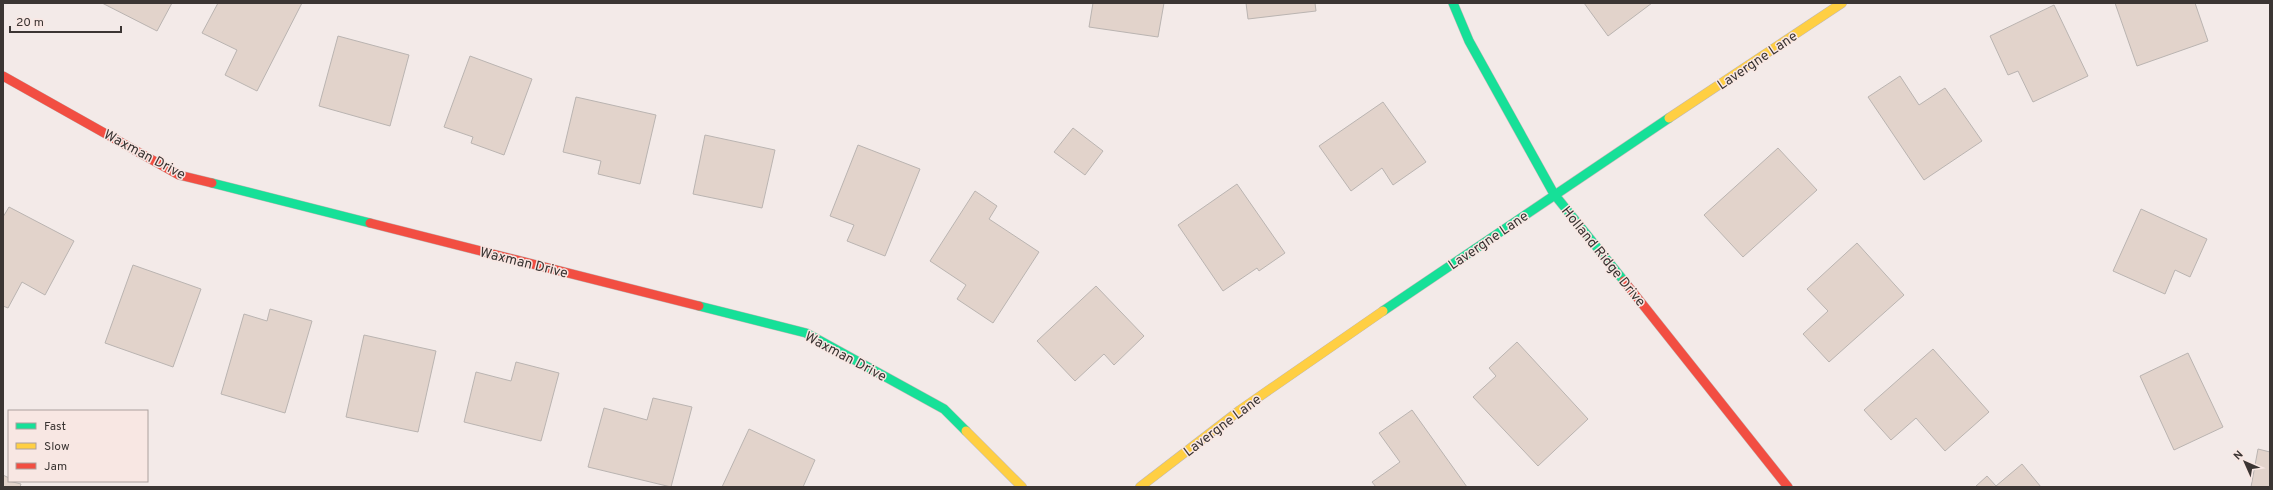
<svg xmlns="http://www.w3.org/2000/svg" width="2273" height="490" font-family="Overpass,sans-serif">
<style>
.building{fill:#e2d3cb;stroke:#bab4b1}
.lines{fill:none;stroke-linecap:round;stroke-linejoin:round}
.fast-casing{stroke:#bfb8b6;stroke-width:10}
.slow-casing{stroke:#bfb8b6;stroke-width:10}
.jam-casing{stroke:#bfb8b6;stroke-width:10}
.fast{stroke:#16e098;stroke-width:9}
.slow{stroke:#ffcf43;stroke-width:9}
.jam{stroke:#f24e42;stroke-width:9}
.labels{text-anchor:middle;stroke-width:3;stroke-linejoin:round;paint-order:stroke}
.street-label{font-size:14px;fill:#3b3533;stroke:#f8e7e3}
</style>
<rect width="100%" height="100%" fill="#f3eae8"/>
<!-- building -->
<path class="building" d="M102,3h70l-15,28z
M218,3h84l-45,88 -32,-16 12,-25 -35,-17z
M1093,3h71l-6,34 -69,-10z
M1246,3h69l1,8 -68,8z
M1584,3h68l-44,33z
M2115,3h80l13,38 -71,25z
M2054,5l34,71 -55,26 -15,-31 -10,4 -18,-39z
M338,36l71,19 -19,71 -71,-20z
M470,56l62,23 -28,76 -33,-12 2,-6 -29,-10z
M1900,76l19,29 26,-17 37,53 -58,39 -56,-83z
M576,97l80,18 -16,69 -42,-10 3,-13 -38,-9z
M1383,102l43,60 -33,23 -11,-17 -31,23 -32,-45z
M1073,128l30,23 -18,24 -31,-23z
M705,135l70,15 -13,58 -69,-14z
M858,145l62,24 -35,87 -38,-15 7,-16 -24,-9z
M1778,148l39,42 -74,67 -39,-42z
M1237,184l48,69 -26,18 -2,-3 -34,23 -45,-66z
M975,191l22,15 -8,13 50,33 -46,71 -36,-24 9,-14 -36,-24z
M9,207l65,34 -29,54 -23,-13 -14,26 -5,-2v-89z
M2141,209l66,30 -17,38 -15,-7 -10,24 -52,-23z
M1857,243l47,52 -75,67 -26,-28 25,-23 -21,-22z
M133,265l68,24 -28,78 -68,-24z
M1096,286l48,50 -30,29 -10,-11 -29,27 -38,-40z
M270,309l42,12 -27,92 -64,-19 23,-80 23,7z
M364,335l72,16 -18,81 -72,-15z
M1517,342l71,77 -50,47 -65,-69 23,-21 -7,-8z
M1933,349l56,63 -44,39 -29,-33 -25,22 -27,-30z
M2188,353l35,74 -49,23 -34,-74z
M516,362l43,11 -18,68 -77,-19 12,-50 35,9z
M653,398l39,9 -21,80 -83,-20 16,-59 43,12z
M1412,410l55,77h-91l-4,-5 28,-20 -21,-29z
M749,429l66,31 -12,27h-81z
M2258,449l12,3v35h-19z
M2022,464l19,23h-66l12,-11 9,10z
M3,475l6,3v3l12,3 -1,3h-17z"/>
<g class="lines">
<defs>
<path id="fast" d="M1453,3l16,38 85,153 70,87
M212,183l158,40
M699,306l107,27 138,76 22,22
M1383,311l286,-193"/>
<path id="slow" d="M1669,118l173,-115
M966,431l56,56
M1140,487l100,-77 143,-99"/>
<path id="jam" d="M3,76l176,99 33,8
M370,223l329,83
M1624,281l164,206"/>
</defs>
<!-- fast casing -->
<use href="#fast" class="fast-casing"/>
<!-- slow casing -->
<use href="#slow" class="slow-casing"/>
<!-- jam casing -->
<use href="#jam" class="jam-casing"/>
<!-- fast -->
<use href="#fast" class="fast"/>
<!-- slow -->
<use href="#slow" class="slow"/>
<!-- jam -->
<use href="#jam" class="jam"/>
</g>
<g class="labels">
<!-- street labels -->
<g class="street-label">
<text transform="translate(1757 60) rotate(-34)" y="5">Lavergne Lane</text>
<text transform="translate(145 154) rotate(28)" y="5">Waxman Drive</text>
<text transform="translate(1488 240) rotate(-34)" y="5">Lavergne Lane</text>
<text transform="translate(1604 256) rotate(51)" y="5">Holland Ridge Drive</text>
<text transform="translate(524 262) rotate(14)" y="5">Waxman Drive</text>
<text transform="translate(846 356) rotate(28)" y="5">Waxman Drive</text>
<text transform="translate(1222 425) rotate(-37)" y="5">Lavergne Lane</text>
</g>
</g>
<!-- border -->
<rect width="2273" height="490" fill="none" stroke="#3b3533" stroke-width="8"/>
<!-- legend -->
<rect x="8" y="410" width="140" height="72" fill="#f8e7e3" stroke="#aca09d"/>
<rect x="16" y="423" width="20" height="6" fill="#16e098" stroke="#aca09d"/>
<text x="44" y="430" font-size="12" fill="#3b3533">Fast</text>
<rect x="16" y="443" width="20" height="6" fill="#ffcf43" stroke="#aca09d"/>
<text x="44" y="450" font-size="12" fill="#3b3533">Slow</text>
<rect x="16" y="463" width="20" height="6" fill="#f24e42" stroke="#aca09d"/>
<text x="44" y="470" font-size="12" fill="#3b3533">Jam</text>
<!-- north arrow -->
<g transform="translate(2245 462) rotate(315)" stroke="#f8e7e3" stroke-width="3" paint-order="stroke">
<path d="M0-3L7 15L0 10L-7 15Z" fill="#3b3533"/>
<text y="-6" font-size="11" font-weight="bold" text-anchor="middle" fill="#3b3533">N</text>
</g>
<!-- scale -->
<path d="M10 26v6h111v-6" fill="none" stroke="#3b3533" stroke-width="2"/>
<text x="16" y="26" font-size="12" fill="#3b3533" stroke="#f8e7e3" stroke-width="3" paint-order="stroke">20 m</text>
</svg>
